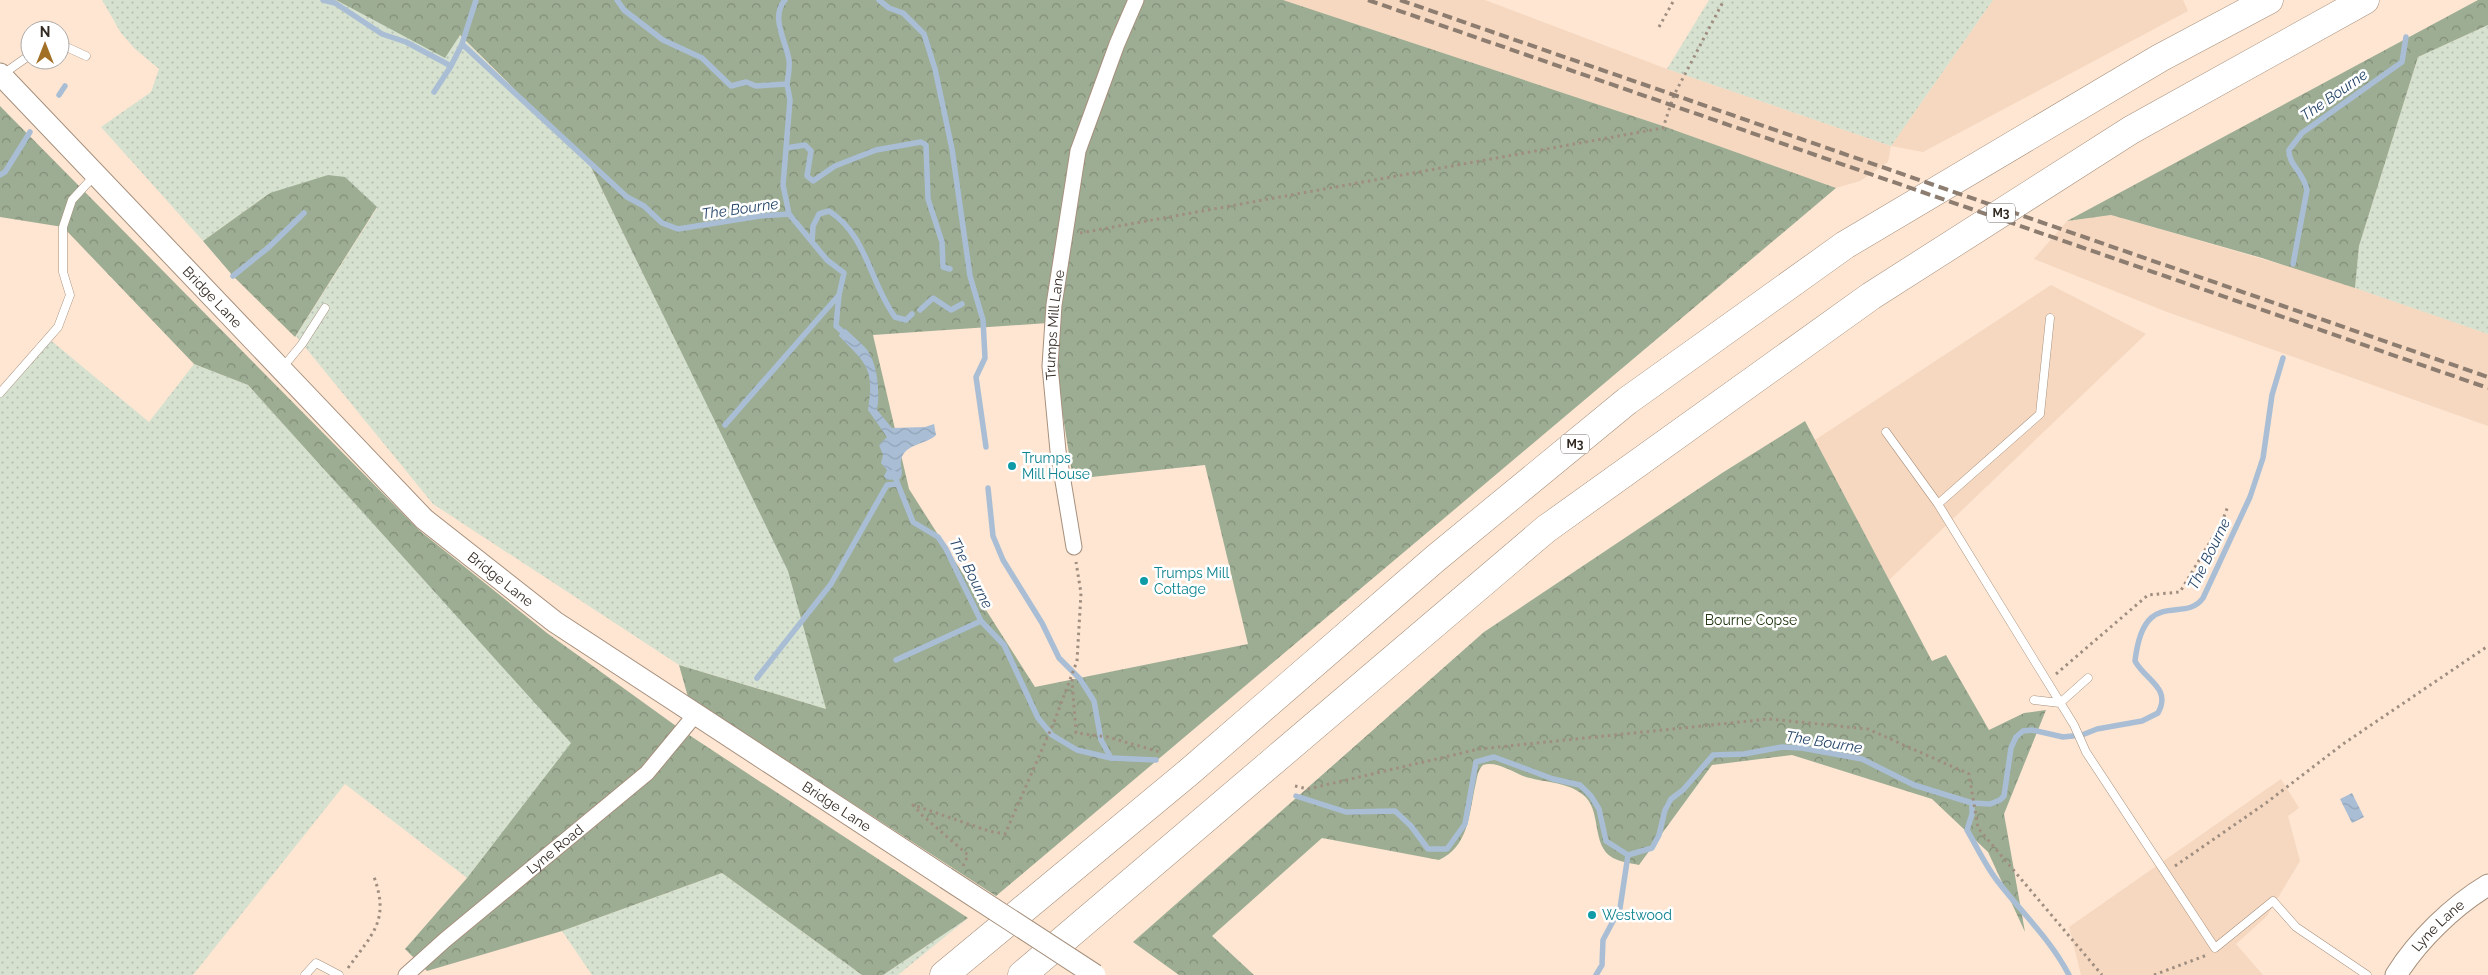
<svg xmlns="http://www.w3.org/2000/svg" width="2488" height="975" font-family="Raleway,sans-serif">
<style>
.built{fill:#f6d8c0}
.green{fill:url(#green-dots)}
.forest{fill:url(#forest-crowns);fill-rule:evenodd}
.water{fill:url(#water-waves)}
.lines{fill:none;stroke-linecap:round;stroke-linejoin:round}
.stream{stroke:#a9bed5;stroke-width:5.5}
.lane-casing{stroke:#a6907d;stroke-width:9}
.street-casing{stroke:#a6907d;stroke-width:17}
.secondary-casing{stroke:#a6907d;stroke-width:23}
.highway-casing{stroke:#a6907d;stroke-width:29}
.path{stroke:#9f8e80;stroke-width:3;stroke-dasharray:2.5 4;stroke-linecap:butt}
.lane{stroke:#fff;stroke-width:8}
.street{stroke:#fff;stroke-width:15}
.secondary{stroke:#fff;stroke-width:21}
.highway{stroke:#fff;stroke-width:28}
.rail{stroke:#8c7d70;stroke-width:4;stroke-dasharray:10 5;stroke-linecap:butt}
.secondary-bridge-casing{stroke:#a6907d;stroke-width:23;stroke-linecap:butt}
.secondary-bridge{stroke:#fff;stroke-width:21}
.culture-dot{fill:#0f9aa8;stroke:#fff;stroke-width:2}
.labels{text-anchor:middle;stroke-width:5;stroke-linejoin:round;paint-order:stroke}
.shield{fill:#fff;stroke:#706a65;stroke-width:1}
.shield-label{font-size:12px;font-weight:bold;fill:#332a23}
.street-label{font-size:14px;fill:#332a23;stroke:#fff}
.culture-label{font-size:14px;fill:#0d838f;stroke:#fff;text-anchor:start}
.park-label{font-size:14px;fill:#20370f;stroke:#fff}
.water-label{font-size:15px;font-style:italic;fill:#264669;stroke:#fff}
</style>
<defs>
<pattern id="green-dots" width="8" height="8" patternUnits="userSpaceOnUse" patternTransform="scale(1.25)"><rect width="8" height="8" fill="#d6e1d0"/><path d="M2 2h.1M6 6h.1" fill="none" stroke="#b8c1b2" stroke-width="1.8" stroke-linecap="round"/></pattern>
<pattern id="forest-crowns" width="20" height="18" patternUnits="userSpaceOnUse" patternTransform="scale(1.25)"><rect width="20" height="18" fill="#9dad93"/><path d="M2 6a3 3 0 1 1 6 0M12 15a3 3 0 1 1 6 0" fill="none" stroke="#818d78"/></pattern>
<pattern id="water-waves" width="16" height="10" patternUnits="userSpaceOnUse" patternTransform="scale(1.25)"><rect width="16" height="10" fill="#a9bed5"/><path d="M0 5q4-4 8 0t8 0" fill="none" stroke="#92a3b7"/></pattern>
</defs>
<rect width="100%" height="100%" fill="#fee6d2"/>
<!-- built -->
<path class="built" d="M1283,0h202l182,69 224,77 102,-146h190l5,11 -265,141 -32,-6 -3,16 -28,19 -24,7 -173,-62z
M2111,215l210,61 167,58v92l-321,-114 -133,-53 33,-38z
M2051,285l95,49 -257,246 -74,-140z
M2281,779l18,29 -11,8 12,45 -33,55 -31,28 27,31h-182l-12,-48z"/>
<!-- green -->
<path class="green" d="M102,0h234l109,57 14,-22 130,128 200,408 37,138 -147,-44 -246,-161 -137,-168 81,-128 -107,-15 -67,48 -102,-114 50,-35 8,-23 -25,-21 -13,-15z
M1709,0h284l-102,146 -224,-77z
M2488,25v309l-133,-46 4,-42 59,-189z
M48,338l101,84 45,-58 54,21 324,358 -105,135 -122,-94 -152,191h-193v-582z
M722,873l140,102h-270l-30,-44z
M968,918l-70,57h-15z"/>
<!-- forest -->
<path class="forest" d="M336,0h947l380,126 173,62 -840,708 -308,-199 -9,-32 147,44 -38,-138 -199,-408 -129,-128 -15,23zM1048,323l25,156 132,-14 43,179 -213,43 -126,-198 -36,-154z
M2478,0h10v25l-70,32 -59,189 -4,42 -93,-30 -151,-43 -44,6z
M0,106l420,425 127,102 136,98 285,187 -85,57h-21l-140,-102 -160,58 -135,40 -22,-22 62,-71 104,-135 -323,-358 -54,-21 -131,-137 -63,-10z
M328,175l17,2 32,30 -82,130 -62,-61 -30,-35 67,-48z
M1805,421l127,240 14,-6 43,75 35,-17 22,-3 -42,104 21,118 -37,-80 -56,-53 -140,-44 -80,10 -73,100c-8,-2 -19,-3 -26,-7 -23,-13 -10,-49 -31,-64 -17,-13 -40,-11 -59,-18 -12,-5 -27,-15 -40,-11 -6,6 -6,14 -8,22 -6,28 -7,60 -36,73l-117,-22 -110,98 42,39h-75l-46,-33 351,-310 238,-159z"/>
<!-- water -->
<path class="water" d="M845,328c7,8 17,15 23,23 10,16 12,41 9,59l15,18 33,-1 9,-3 2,11c-10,10 -31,8 -35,25 -1,6 3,12 -1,19l-13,1 -3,-4 3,-6 -6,-7 2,-8 -4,-10 8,-8 -19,-27c6,-41 0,-45 -29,-74l1,-4z
M2352,793l12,24 -12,6 -12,-24z"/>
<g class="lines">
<!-- stream -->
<path class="stream" d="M323,0l12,3 47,31 24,8 45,24 11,-22
M476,0l-14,44 165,153 17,9 18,17 16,6 82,-13 29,-2 38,46 17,13 -5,22 -3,31 10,9
M617,0l7,10 39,30 39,18 29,28 15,-4 10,4 31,-2 3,16 -7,85 6,29
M785,0c-15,17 1,41 4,60 1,8 -1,16 -2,24
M879,0l10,8 14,5 21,21 11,35 17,80 18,127 13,44 2,38 -9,19 10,70
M434,92l17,-26
M59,95l6,-9
M786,148l19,-3 6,6 -4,25 6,5 22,-15 41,-16 45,-8 5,3 2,54 14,43 1,25 7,2
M0,175l5,-3 25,-40
M812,242l1,-16 6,-12 10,-3c38,24 41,72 66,106l11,3 6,-6
M2293,264l14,-74c-3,-17 -19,-26 -18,-40l13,-17 100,-71 4,-25
M233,276l36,-29 35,-34
M920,310l13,-12 18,12 11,-6
M725,425l114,-130
M893,472l20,50 25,15 8,12 35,72 23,24 34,73 14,17 25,15 34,8 45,2
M988,488l5,48 10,24 39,63 17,35 21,21 14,22 7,39 10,18
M896,660l85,-39
M757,678l74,-94 56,-99 10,-1
M1296,796l50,16 49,-1 16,15 17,23h19l18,-25 11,-62 18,-5 59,22 27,6 11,11 8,13 7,32 22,14
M1972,803v11l-5,16c10,17 19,37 32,53 24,31 52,57 70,92
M1628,855l24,-7 7,-13 6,-25 6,-11 12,-9 30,-35 31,-1 38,-7 20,1 60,11 52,26 58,18 18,1 10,-4 4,-4 7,-48 5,-11 7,-6 9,-1 31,7 19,-2 15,-6 45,-8 16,-8c14,-25 -13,-33 -23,-52 9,-76 49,-36 68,-63l47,-101 13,-39 9,-63 11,-37
M1596,975l6,-10 1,-25 17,-32 8,-53"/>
<defs>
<path id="lane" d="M60,44l26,12
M3,74l27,-19
M283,367l19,-23 23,-36
M0,393l58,-66 12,-32 -7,-23v-45l9,-27 23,-25
M1886,432l52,72 136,221 12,27 129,196 58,-47 23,26 71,48
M1938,504l102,-90 10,-96
M2034,700l26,3 28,-25
M305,975l11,-12 23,12"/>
<g id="street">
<path id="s1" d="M1074,547l-16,-96 -8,-85 4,-61 24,-154 39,-107 19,-44"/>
<path id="s2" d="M406,975l39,-35 202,-167 48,-58"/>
</g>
<g id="secondary">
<path id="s3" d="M0,74l424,445 131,103 391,256"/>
<path id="s4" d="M2396,975c22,-35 57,-69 92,-90"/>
</g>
<path id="highway" d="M944,975l245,-203 247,-214 191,-157 218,-156 315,-187 109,-58
M1022,975l524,-446 325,-233 260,-166 234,-130"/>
</defs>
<!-- lane casing -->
<use href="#lane" class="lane-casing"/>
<!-- street casing -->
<use href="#street" class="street-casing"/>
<!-- secondary casing -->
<use href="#secondary" class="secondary-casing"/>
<!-- highway casing -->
<use href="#highway" class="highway-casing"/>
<!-- path -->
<path class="path" d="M1659,27l15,-27
M1080,233l583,-105 11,-33 50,-95
M2056,674l92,-79 32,-3 42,-70 6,-16
M1072,679l4,54 32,4 52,15
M1295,786l13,3 171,-40 290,-30 99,10 101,45 9,54 124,147
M963,866l5,-11 -46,-40 -9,-10 76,26 16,3 49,-112 23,-61 4,-68 -5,-31
M2175,866l91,-63 77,-59 145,-98
M348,968c24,-34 42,-47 26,-91
M2154,975l53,-20"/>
<!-- lane -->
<use href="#lane" class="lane"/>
<!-- street -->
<use href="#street" class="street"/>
<!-- secondary -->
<use href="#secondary" class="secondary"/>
<!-- highway -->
<use href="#highway" class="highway"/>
<!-- rail -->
<path class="rail" d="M1368,0l1120,388
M1400,0l1088,377"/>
<defs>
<path id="secondary-bridge" d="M946,878l149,97"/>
</defs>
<!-- secondary-bridge casing -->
<use href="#secondary-bridge" class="secondary-bridge-casing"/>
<!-- secondary-bridge -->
<use href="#secondary-bridge" class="secondary-bridge"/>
</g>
<!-- markers -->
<g class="culture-dot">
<circle cx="1012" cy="466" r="5"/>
<circle cx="1144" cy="581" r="5"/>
<circle cx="1592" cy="915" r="5"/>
</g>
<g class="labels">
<!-- shield labels -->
<g class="shield">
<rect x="1987" y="203.5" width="28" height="19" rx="4"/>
<rect x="1561" y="434.5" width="28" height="19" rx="4"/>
</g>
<g class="shield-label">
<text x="2001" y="217">M3</text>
<text x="1575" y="448">M3</text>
</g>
<!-- street labels -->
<g class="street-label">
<text dy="5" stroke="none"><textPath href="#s3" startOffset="308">Bridge Lane</textPath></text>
<text dy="5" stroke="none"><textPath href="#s1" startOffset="224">Trumps Mill Lane</textPath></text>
<text dy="5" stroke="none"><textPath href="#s3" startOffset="712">Bridge Lane</textPath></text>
<text dy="5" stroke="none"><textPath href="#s3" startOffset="1118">Bridge Lane</textPath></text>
<text dy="5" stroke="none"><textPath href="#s2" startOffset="195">Lyne Road</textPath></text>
<text dy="5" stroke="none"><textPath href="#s4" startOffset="65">Lyne Lane</textPath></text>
</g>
<!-- culture labels -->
<g class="culture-label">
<text x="1022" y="463">Trumps<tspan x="1022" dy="16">Mill House</tspan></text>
<text x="1154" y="578">Trumps Mill<tspan x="1154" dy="16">Cottage</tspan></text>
<text x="1602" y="920">Westwood</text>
</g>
<!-- park labels -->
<g class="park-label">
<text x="1751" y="625">Bourne Copse</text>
</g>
<!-- water labels -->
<g class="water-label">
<text transform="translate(2334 95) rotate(-35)" y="5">The Bourne</text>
<text transform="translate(740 209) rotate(-8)" y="5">The Bourne</text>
<text transform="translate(2209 554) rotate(-64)" y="5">The Bourne</text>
<text transform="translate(971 573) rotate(63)" y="5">The Bourne</text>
<text transform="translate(1824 742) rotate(9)" y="5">The Bourne</text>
</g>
</g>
<!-- north arrow -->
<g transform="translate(45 45)"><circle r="24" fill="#ffffff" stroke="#adaaa7"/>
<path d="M0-4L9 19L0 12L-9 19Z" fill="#a16f25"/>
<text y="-8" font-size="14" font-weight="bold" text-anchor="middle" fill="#332a23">N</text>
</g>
</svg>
